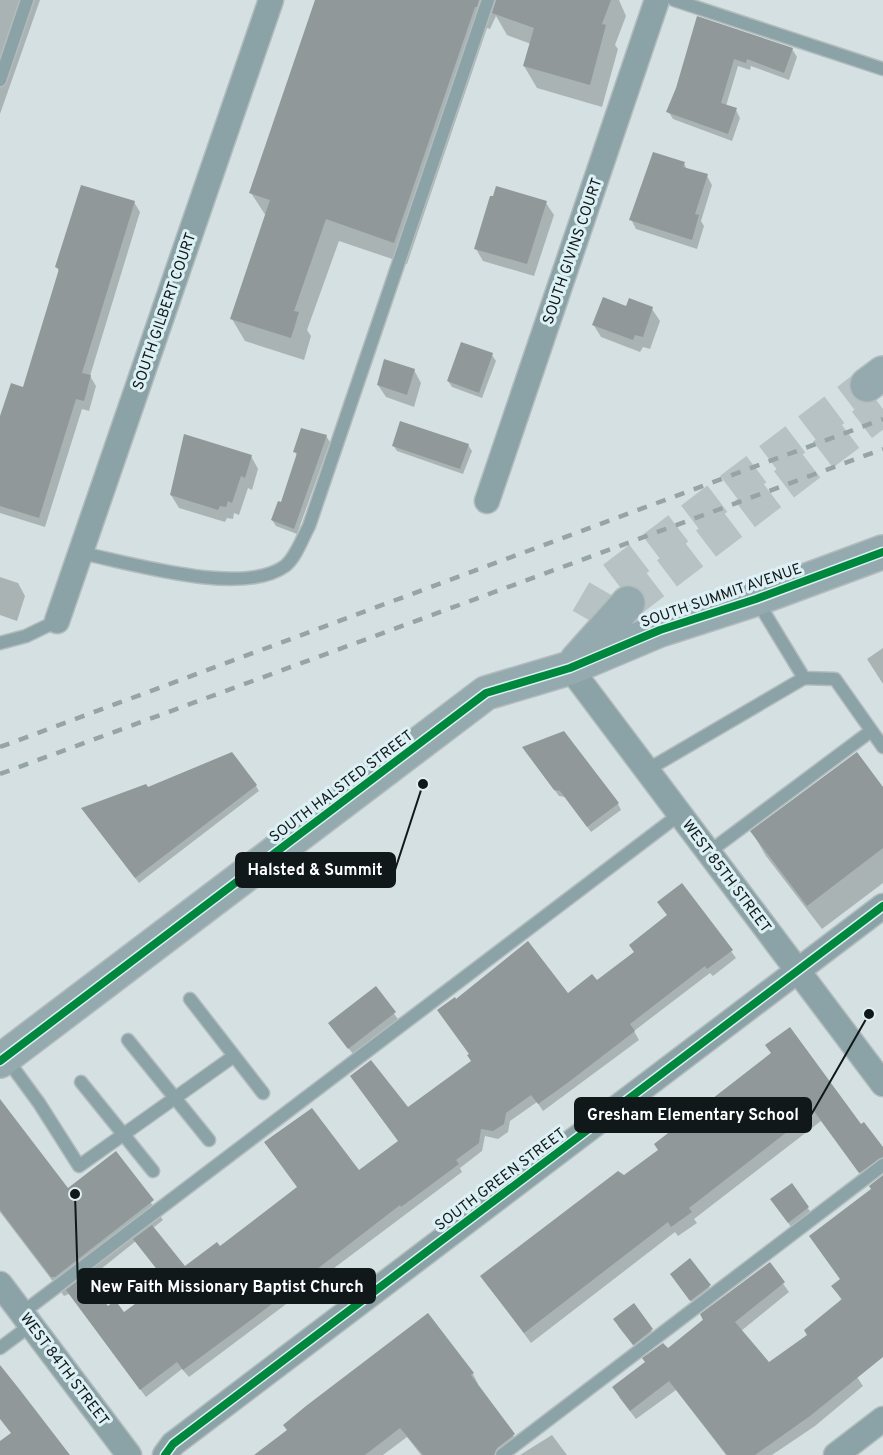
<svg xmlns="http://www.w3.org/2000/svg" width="883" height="1455" font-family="Overpass,sans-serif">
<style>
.shadow{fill:#0003;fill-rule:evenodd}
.building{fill:#91989a}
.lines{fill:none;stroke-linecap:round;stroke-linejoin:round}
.secondary-tunnel{stroke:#b7c2c4;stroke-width:33;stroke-dasharray:33 16;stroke-linecap:butt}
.service-casing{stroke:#b2bbbd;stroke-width:15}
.minor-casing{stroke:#b2bbbd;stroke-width:27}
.secondary-casing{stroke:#b2bbbd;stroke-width:36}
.service{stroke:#8ba3a6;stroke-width:12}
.minor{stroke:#8ba3a6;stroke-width:24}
.secondary{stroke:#94aaae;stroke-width:33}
.rail{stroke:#95a4a6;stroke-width:4.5;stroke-dasharray:10 10;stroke-linecap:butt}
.cycleway-casing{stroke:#ddf1f5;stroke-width:11}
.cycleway{stroke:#00873e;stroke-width:8}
.labels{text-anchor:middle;stroke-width:6;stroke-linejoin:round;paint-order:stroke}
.street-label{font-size:15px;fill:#101819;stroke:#ddf1f5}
.leader{fill:none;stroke:#101819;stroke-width:2}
.callout-dot{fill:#101819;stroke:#ddf1f5;stroke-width:2}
.callout{fill:#101819;stroke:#101819;stroke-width:2}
.callout-label{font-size:16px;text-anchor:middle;font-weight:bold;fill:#fff}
</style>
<rect width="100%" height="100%" fill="#d5e0e2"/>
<!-- shadow -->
<path class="shadow" d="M0,0h40l-40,114z
M316,0h303l7,16 -11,29 3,4 -16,58 -65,-19 -13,-22 7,-22 -24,-9 -11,-19 -6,13 -3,-1 -80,236 -68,-23 -32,89 4,6 -7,24 -59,-19 -13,-22 34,-103 -15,-23z
M698,18l94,31 5,8 -8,23 -38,-14 -1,4 -12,-4 -12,40 10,4 4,8 -8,23 -59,-22 -5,-8 10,-23z
M684,163l3,7 20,6 5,9 -11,36 3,5 -7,23 -61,-20 -5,-10z
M134,202l6,10 -50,164 6,10 -7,25 -7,-2 -37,118 -45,-14v-92l24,-32 35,-117 -2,-5z
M546,203l8,12 -20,61 -51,-15 -7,-12z
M627,308l25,1 8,12 -10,28 -7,-2 -3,5 -39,-15 -8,-13z
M492,355l4,6 -14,37 -30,-11 -4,-6z
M414,370l7,13 -7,24 -28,-10 -8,-12z
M326,436l4,6 -33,92 -21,-8 -4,-6 10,-16 16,-47 -3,-5z
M393,445h75l4,6 -9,23 -66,-23z
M251,456l7,13 -6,21 -4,-2 -9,27 -5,-2 -1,6 -6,-1 -2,4 -46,-14 -8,-13z
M0,577l18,6 7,13 -8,25 -17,-6z
M883,648v36l-16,-25z
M527,753l91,51 3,6 -30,22 -26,-35 -6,-1z
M256,786l3,5 -120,92 -53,-69 62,-25z
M883,790v93l-61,46 -56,-73 -14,-24z
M731,951l5,7 -23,18 -3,-3 -76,58 5,9 -96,71 -6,-9 -27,19 -2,11 -10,7 -13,-3 -3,15 -22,17 2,4 -273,205 -7,-8 -36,28 -77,-103 -5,2 -64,-84v-90l68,68 48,-37 47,67 -10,8 32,40 174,-96 40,-30 9,-32 64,-48 -2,-7 -31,-44 17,-10 111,-6 30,-13zM136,1241l31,41 -43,32 -17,-6 -21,-27z
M375,989l23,30 -45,35 -19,-25z
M772,1054l89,72 22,23v21l-17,12 -45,-61 -127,98 3,4 -19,13 -3,-4 -144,111 -49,-66 178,-127z
M883,1177v178l-26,22 6,9 -48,40 -43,29h-46l-50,-65 -40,29 -17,-22 48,-47 102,-86 20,28 -48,39 27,33 41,-29 33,-34 -9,-15 8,-6 -30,-43 62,-47z
M791,1185l21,29 -20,14 -17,-23z
M690,1260l23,32 -18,14 -20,-26z
M634,1306l21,30 -18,14 -19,-24z
M473,1374l5,10 -1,1 43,60 -21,10h-78l-14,-18 -24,18h-127z
M552,1435l15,20h-47z"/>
<!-- building -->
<path class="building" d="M315,0h164l-2,7h-2l-81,236 -68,-24 -32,92 5,1 -8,26 -61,-19 40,-119 -21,-7z
M496,0h115l-9,24 4,1 -16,60 -67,-19 11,-38 -42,-15z
M697,16l96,32 -9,25 -37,-14 -1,4 -12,-4 -13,44 16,5 -9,26 -62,-22 10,-24z
M653,152l32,10 -2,5 25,7 -13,40 4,1 -7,25 -63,-20z
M81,185l54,16 -53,172 9,2 -7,26 -8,-2 -37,119 -39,-12v-90l11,-33 12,4 36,-118 -4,-2z
M496,186l51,15 -20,63 -53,-15 16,-53h3z
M603,297l23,9 3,-8 24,9 -10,30 -8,-2 -2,5 -41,-15z
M461,342l32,11 -14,40 -32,-12z
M384,359l31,10 -8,26 -30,-10z
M400,421l69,23 -9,25 -68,-23z
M301,428l26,7 -33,94 -23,-9 7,-19 3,1 16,-49 -4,-1z
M184,434l68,21 -7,23 -4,-2 -9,27 -4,-2 -2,6 -6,-1 -2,4 -48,-15z
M564,731l55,72 -32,24 -27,-36 -6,-1 -32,-43z
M232,752l25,33 -122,93 -54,-70 65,-24 2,3z
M857,752l26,35v61l-76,58 -57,-75z
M682,883l51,67 -26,19 -2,-3 -75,58 5,7 -69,53 -28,20 -7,-9 -25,18 -2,11 -11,7 -12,-2 -2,14 -23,17 3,4 -58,43 -1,-2 -145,112 -72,53 -6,-8 -37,28 -74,-100 18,-14 24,30 7,-6 9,12 42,-31 -33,-42 19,-14 33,41 32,-24 3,4 77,-59 -33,-45 48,-34 47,62 39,-29 -48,-65 21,-16 37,47 63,-46 -4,-6 2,-1 -32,-44 18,-13 1,2 72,-58 40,52 24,-19 5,6 37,-28 -5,-7 38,-30 -10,-13z
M376,986l20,26 -48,37 -20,-26z
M790,1027l71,97 3,-2 19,25v10l-24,16 -45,-62 -125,97 3,4 -21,15 -3,-5 -144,111 -44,-57 138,-105 6,4 34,-25 -4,-6 117,-91 -6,-8z
M0,1099l68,89 48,-37 38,49 -99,77h-4l-51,-67z
M883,1175v182l-73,59 -55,39h-28l-58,-74 -39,30 -18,-24 33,-25 -3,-4 21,-15 5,5 35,-28 -3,-6 70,-52 15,20 -50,40 34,40 38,-27 -3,-5 38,-31 -11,-13 9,-7 -31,-43 62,-47 -2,-3z
M792,1183l17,24 -21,16 -18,-24z
M690,1258l21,27 -21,16 -20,-27z
M634,1303l19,26 -20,16 -20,-26z
M428,1313l46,60 -3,2 44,59 -18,14 -3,7h-71l-23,-27 -35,27h-111l33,-25 -4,-5 23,-19z
M0,1365l20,25 50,65h-70v-14l11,-8 -11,-14z"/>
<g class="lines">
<!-- secondary-tunnel -->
<path class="secondary-tunnel" d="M628,603l255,-194
M587,619l22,-38 258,-196"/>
<defs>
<path id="service" d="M674,0l209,69
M0,80l27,-80
M81,553c49,10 162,44 204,13 11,-9 17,-27 24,-40l179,-526
M0,643l26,-7 31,-15
M804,678l31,1 48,68
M647,770l157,-92 -48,-79
M709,852l162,-121
M190,999l73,94
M128,1040l81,100
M6,1058l33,45 40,63 155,-110
M81,1082l72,89
M22,1313l658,-499
M0,1348l31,-23
M502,1455l381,-290"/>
<path id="minor" d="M487,501l170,-501
M57,621l214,-621
M570,668l313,416
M0,1284l129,171
M165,1455l8,-11 710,-538
M836,1455l47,-36"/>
<path id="secondary" d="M867,385l16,-12
M577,660l51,-57
M0,1061l486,-368 84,-25 90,-38 96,-31 127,-47"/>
</defs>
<!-- service casing -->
<use href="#service" class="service-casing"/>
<!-- minor casing -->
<use href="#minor" class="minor-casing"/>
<!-- secondary casing -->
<use href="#secondary" class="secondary-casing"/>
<!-- service -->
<use href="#service" class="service"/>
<!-- minor -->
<use href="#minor" class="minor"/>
<!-- secondary -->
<use href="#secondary" class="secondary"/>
<!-- rail -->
<path class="rail" d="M0,747l883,-328
M0,774l883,-325"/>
<defs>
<path id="cycleway" d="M0,1061l486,-368 84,-25 90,-38 96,-31 127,-47
M165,1455l8,-11 710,-538"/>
</defs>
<!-- cycleway casing -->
<use href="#cycleway" class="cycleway-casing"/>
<!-- cycleway -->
<use href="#cycleway" class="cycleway"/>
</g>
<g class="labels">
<!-- street labels -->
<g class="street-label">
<text transform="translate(572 251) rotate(-71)" y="5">SOUTH GIVINS COURT</text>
<text transform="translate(164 311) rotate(-71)" y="5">SOUTH GILBERT COURT</text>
<text transform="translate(721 595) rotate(-19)" y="5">SOUTH SUMMIT AVENUE</text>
<text transform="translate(341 786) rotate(-37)" y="5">SOUTH HALSTED STREET</text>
<text transform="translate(727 876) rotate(53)" y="5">WEST 85TH STREET</text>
<text transform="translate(500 1179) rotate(-37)" y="5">SOUTH GREEN STREET</text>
<text transform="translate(65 1369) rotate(53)" y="5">WEST 84TH STREET</text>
</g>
</g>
<!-- callouts -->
<path class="leader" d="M423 784L395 870M869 1014L811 1115M75 1194L78 1286"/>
<g class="callout-dot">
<circle cx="423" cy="784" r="6"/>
<circle cx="869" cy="1014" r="6"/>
<circle cx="75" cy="1194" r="6"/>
</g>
<g class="callout">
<rect x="236" y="853" width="159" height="34" rx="6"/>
<rect x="575" y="1098" width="236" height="34" rx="6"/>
<rect x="78" y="1269" width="297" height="34" rx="6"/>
</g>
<g class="callout-label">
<text x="315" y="875">Halsted &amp; Summit</text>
<text x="693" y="1120">Gresham Elementary School</text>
<text x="227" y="1292">New Faith Missionary Baptist Church</text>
</g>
</svg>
